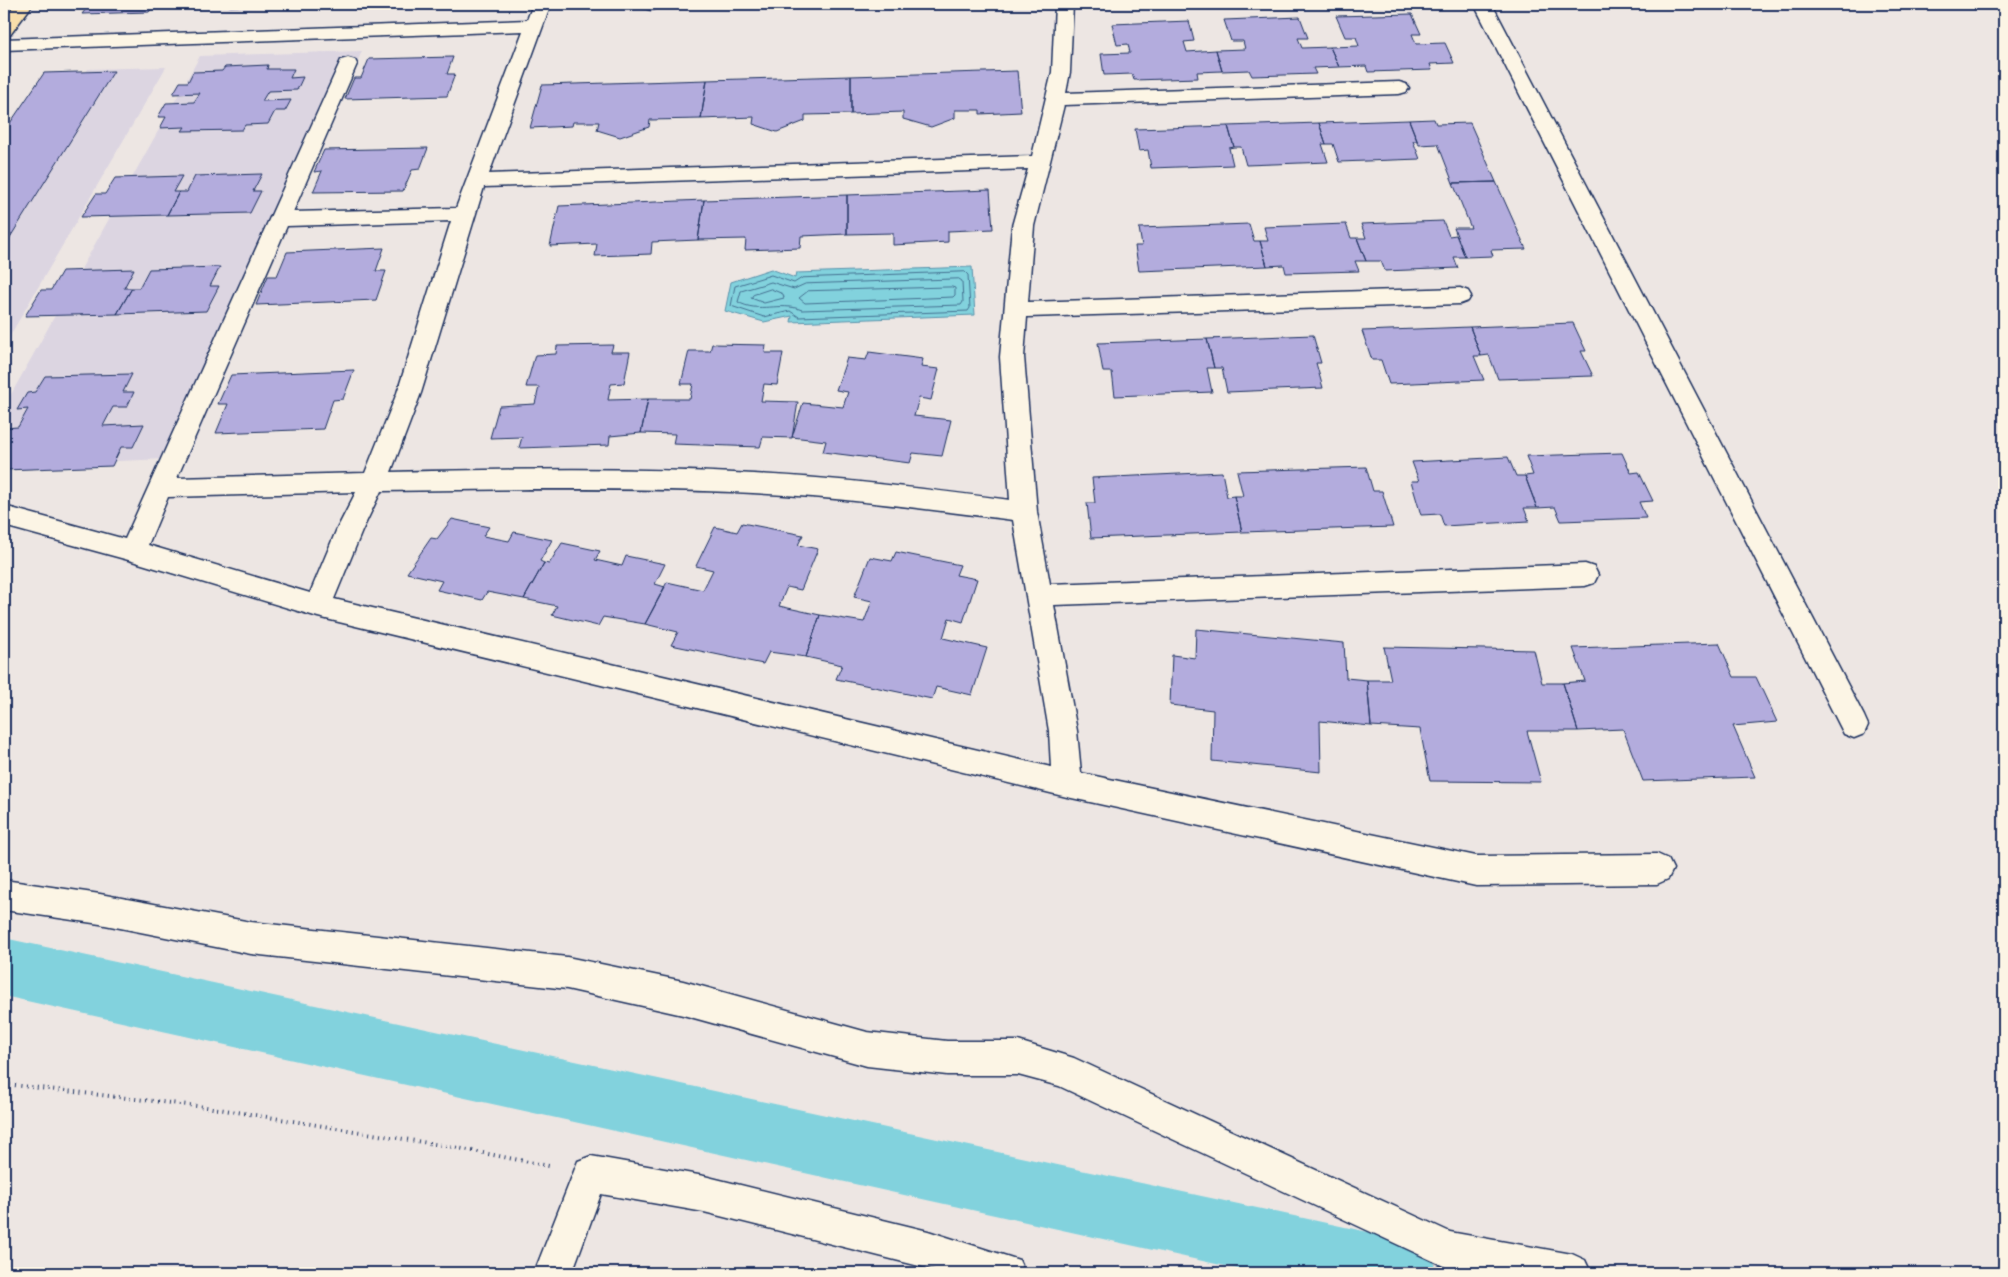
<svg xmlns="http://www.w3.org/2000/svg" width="2008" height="1277" font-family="Dekko,sans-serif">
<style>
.built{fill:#dcd5e1}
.water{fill:#82d2dd;stroke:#5991aa}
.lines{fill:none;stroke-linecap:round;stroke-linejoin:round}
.shore{stroke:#447091;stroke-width:1}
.canal{fill:#82d2dd;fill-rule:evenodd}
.building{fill:#b3acdd;stroke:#1b2f5e}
.minor-casing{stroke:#1b2f5e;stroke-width:3}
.major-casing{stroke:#1b2f5e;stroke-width:3}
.path{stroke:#1b2f5e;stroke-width:4;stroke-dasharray:1 4.5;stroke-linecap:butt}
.minor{fill:#fcf5e5;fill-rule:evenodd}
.major{fill:#f8deab;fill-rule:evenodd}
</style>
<rect width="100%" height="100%" fill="#ede6e3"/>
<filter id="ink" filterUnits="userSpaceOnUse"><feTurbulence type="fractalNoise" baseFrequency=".02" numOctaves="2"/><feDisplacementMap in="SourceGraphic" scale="10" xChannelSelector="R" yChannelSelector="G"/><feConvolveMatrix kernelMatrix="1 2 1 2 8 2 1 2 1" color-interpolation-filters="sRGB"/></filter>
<g filter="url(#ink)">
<!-- built -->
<path class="built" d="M130,4h73l-3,5 -75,2z
M231,4h133l-136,4z
M362,51l-174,407 -184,8v-59l196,-351z
M166,67l-162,279v-146l84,-131z"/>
<!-- water -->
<path class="water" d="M972,267l3,48 -184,7 1,-6 -28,6 -39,-11 6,-29 40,-13 24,9 1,-5z"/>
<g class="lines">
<!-- shore -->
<path class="shore" d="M965,272l3,3 2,33 -2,3 -169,6 -9,-6 -26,6 -33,-11 4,-20 36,-11 23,8 8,-5z
M959,279l3,2 1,21 -2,3 -159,5c-22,-9 -43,4 -64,-8l3,-11 30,-9 23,7 11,-5z
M952,287l3,1v7l-2,2 -148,6 -6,-5 9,-7z
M771,289l12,5 1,4 -20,5 -13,-5 2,-3z"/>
<!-- canal -->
<path class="canal" d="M4,938l1401,302 23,10 10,23h-181l-1253,-277z"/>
</g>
<!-- building -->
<path class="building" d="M90,4h65l-6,8 -67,2z
M231,4h67l-68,2z
M631,4h46l-26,7 -20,-6z
M1412,14l9,20h-9l4,10 29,-1 9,20 -24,1 2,6 -64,2 -2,-6 -27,1 -9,-20 29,-1 -3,-9h-11l-9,-21z
M1300,17l8,21h-10l4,10 28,-1 9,20 -26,1 3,6 -64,2 -3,-6 -27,1 -6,-21 29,-1 -2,-8h-12l-7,-21z
M1189,21l5,20 -10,1 3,10 29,-2 6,21 -25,1 1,6 -64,2 -2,-6 -28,1 -3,-21 29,-1 -2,-9 -11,1 -5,-21z
M453,57l-6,17h8l-8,22 -102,3 9,-21h7l8,-19z
M268,65l-1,4h27l-4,9 13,-1 -6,13 -29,1 -6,10 29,-1 -6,11h-10l-7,13 -23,1 -3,5 -60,1 3,-4 -25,1 6,-11h-8l8,-14 28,-1 6,-9 -27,1 7,-12h8l5,-10 29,-1 3,-4z
M114,71l-110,176v-115l40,-59z
M1017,71l4,41 -41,2v-4h-25v8l-24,9 -28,-8v-7l-52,2v-38z
M851,76v38l-46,1v6l-28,11 -24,-8 1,-7 -53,2 6,-39z
M707,80l-6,39 -51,1 -1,7 -29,10 -23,-7 2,-8h-26l-1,4 -42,2 12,-43z
M1434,119l2,5 34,-1 26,59 -43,1 -15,-39 -19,1 -10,-25z
M1409,120l8,21h-4l7,18 -81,3 -6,-18h-7l-7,-21z
M1319,123l7,21h-4l6,18 -82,3 -5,-18h-7l-6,-21z
M1228,126l6,21 -5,1 4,17 -82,3 -3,-18 -9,1 -4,-22z
M428,148l-8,21 -8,1 -9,21 -90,1 9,-21 -8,1 10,-22z
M262,174l-9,17h8l-11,22 -83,2 12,-23h8l8,-16z
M182,176l-9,16h6l-12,23 -86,2 15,-23h9l10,-16z
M1496,182l30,67 -35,1 2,6 -28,1 -11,-29h17l-18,-45z
M990,190l3,39 -45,2v11l-55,3v-12l-46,1v-39z
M847,195v39l-46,2 -1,12 -55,2 1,-11 -48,1 6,-40z
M704,200l-6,40 -46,2 -1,12 -56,2 2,-12 -47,2 9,-40z
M1443,221l6,15 7,-1 9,22h-11l4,11 -73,3 -4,-10h-15l-9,-23h9l-5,-14z
M1249,224l5,17h6l7,25 -128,5 -4,-25h7l-3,-18z
M1346,224l5,14h6l9,23h-11l4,10 -73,2 -2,-8 -17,1 -7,-25h8l-4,-14z
M384,248l-8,23h10l-10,29 -120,5 12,-29h9l10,-24z
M220,267l-10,19h9l-13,25 -89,3 15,-26h7l10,-19z
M134,269l-10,19h8l-15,26 -92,2 16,-26h10l11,-19z
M1573,323l13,28h-5l12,25 -95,3 -9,-24 -8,1 -11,-29z
M1470,327l11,29h-7l10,24 -95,4 -8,-24h-9l-10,-29z
M1313,335l8,28h-5l7,25 -96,4 -5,-24h-8l-7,-29z
M1207,339l7,29h-7l5,24 -97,4 -3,-24h-9l-5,-29z
M712,344l54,1 -1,8h18l-6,32 -13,-1 -3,17 37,1 -6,36 -29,-1 -3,10 -87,-3 2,-10 -34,-1 7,-34h42l3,-15h-12l8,-33h21z
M613,345l-2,7h19l-6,31 -13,1 -3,16 40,-1 -7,34 -31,3 -1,9 -90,3 3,-11 -32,1 9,-32 36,-2 4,-17h-13l9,-32 21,-1 1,-8z
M869,352l54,7 -2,8 18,2 -8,31 -12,-2 -5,18 37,4 -9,36 -29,-3 -3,10 -87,-11 3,-11 -34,-4 11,-34 40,4 5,-15 -12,-2 11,-32 19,2z
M354,370l-11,29 -10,1 -10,29 -107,4 12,-29h-10l13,-29z
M132,374l-9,18h11l-7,15h-14l-10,19 41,-2 -11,23h-12l-9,19 -108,4v-42l14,-1 10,-18 -11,1 10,-17 8,-1 10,-16z
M1622,453l9,20 8,-1 14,29 -14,1 7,16 -85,3 -6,-14 -18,1 -12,-32 8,-1 -7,-19z
M1508,457l8,19h9l12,32h-13l5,13 -85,5 -4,-12 -19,1 -10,-34h8l-7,-19z
M1366,467l7,24h9l11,36 -151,5 -8,-36h9l-6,-25z
M1222,472l5,25 7,-1 8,36 -151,6 -4,-35h8l-3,-25z
M452,519l37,8 -6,9 26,5 5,-9 38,8 -12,21 4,2 -20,36 -37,-7 -5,8 -45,-10 5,-9 -35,-8 24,-35 6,1z
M742,523l61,12 -5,10 20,4 -17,41 -14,-3 -8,19 41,9 -14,42 -37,-5 -6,12 -92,-19 7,-13 -33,-8 22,-42 36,8 10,-20 -17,-4 19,-39 22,5z
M562,543l38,8 -5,9 27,6 4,-10 39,8 -10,20 10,3 -20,37 -42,-7 -5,9 -46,-11 5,-9 -33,-7 20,-36 5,1z
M896,552l64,13 -4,10 21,4 -14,43 -14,-4 -6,20 44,10 -15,47 -36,-8 -4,12 -96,-20 6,-14 -36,-8 14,-42 44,7 8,-21 -18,-4 16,-40 22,4z
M1196,629l148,14 2,35 21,2 4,46 -51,-5 1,51 -109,-11 1,-51 -43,-5 2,-50 23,3z
M1719,643l15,34h22l21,45 -44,4 22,51 -112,4 -20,-52 -45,2 -15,-48 22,-2 -12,-33z
M1384,647l150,3 8,33h21l15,48h-51l14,51 -111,-1 -10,-52 -49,-3 -4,-46h24z"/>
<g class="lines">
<defs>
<path id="minor" d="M533,4h18l-62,170 543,-18 20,-84 3,-68h18l-3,68 -4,21 333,-11 7,2 3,4 -3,4 -7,2 -335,11 -30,121 -6,76 432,-14 8,3 3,5 -3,5 -8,3 -433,13 -3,40 13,155 13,72 535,-20 9,3 4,8 -4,8 -9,3 -531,19 23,126 4,42 395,83 181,-2 11,5 5,10 -5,10 -11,5 -181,2 -409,-89 -749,-180 -186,-56 -128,-35v-20l121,33 216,-479 7,-2 7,2 2,4 -64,148 163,-4 67,-177 -519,19v-11l523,-19zM1028,169l-16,57 -12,131 10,143c-85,-11 -170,-22 -256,-26 -121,-7 -242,-5 -363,-2l30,-79 63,-206zM451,221l-54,172 -32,80 -188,5 110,-252zM530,489c74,0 149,0 223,4 87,4 173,16 260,27l36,211 2,36 -717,-168 28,-68 19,-40zM356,492l-20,39 -26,62 -162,-48 20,-48z
M1474,4h18l372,712 4,9 -4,9 -10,4 -10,-4z
M4,880l96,14 151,28 316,35 116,24 184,51 80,9h71l56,17 376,174 122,22 13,6 6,13h-117l-26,-5 -389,-182 -41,-11h-71l-80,-9 -184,-51 -116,-26 -316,-35 -151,-30 -96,-14z
M591,1156l113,20 224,55 91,29 6,13h-78l-243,-61 -103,-18 -29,79h-38l44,-112z"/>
<path id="major" d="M15,4h18l-23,31 -6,1v-17z"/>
</defs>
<!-- minor casing -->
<use href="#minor" class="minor-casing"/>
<!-- major casing -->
<use href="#major" class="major-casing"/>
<!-- path -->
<path class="path" d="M4,1084l202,23 247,40 96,19"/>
<!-- minor -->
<use href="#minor" class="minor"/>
<!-- major -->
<use href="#major" class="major"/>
</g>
</g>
<!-- margin -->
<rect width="2008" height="1277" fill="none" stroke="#fcf5e5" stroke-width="20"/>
<rect x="10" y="10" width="1988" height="1257" fill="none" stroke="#1b2f5e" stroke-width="2" filter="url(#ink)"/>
</svg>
